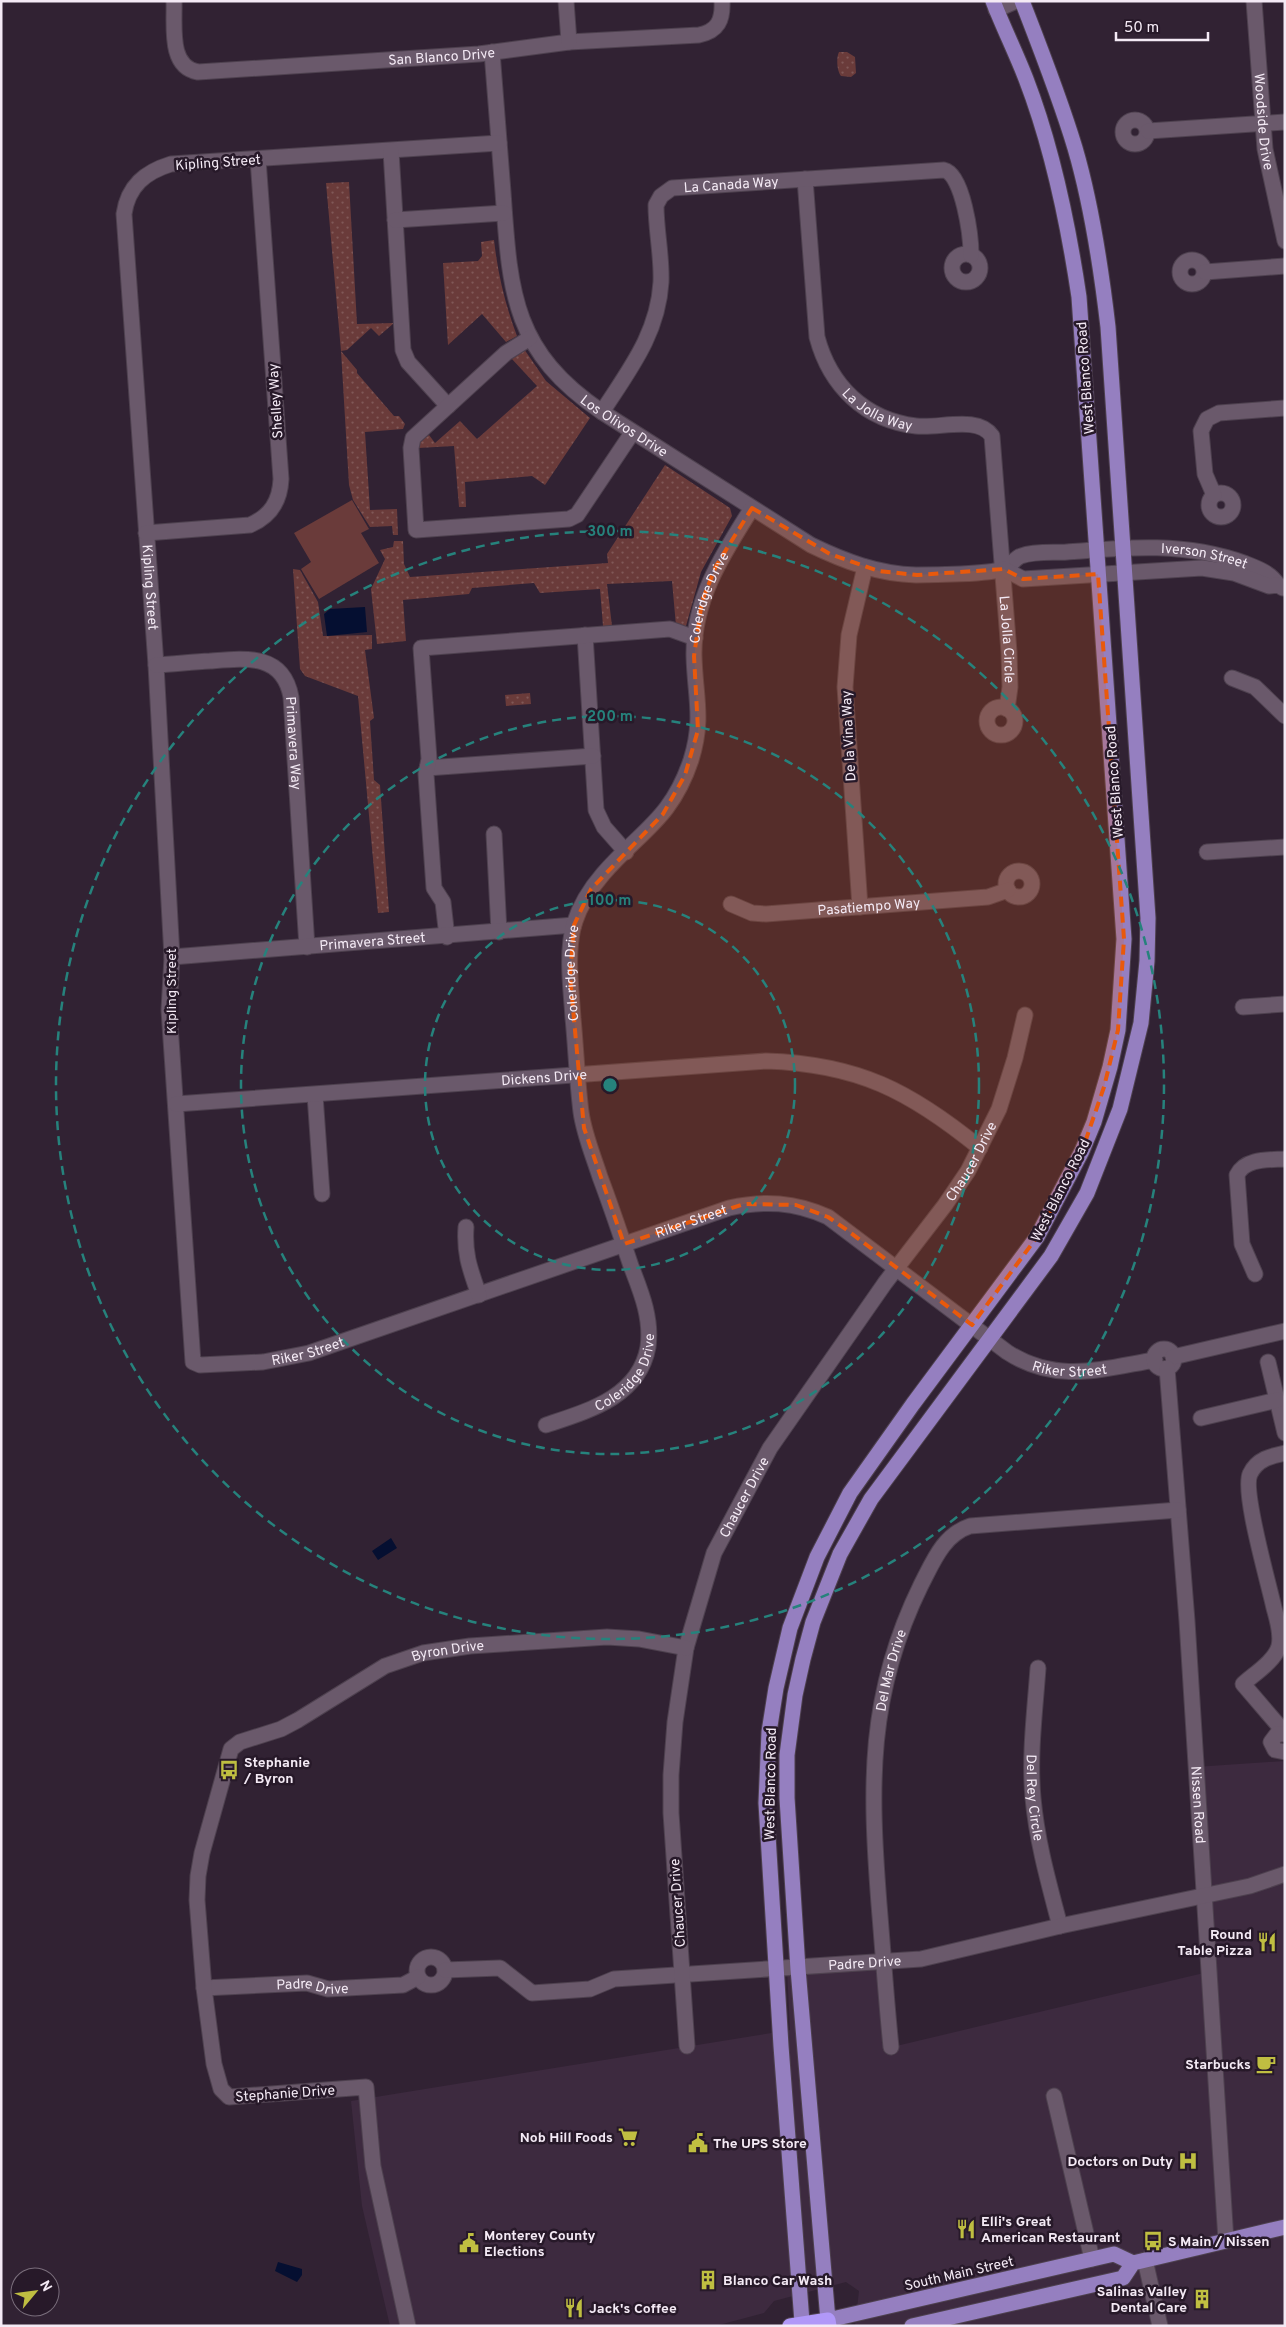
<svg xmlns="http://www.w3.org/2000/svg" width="1286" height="2327" font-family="Overpass,sans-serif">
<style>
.built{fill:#3d2a3f}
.green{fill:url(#green-dots)}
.pitch{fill:#6a3b3a}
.water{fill:#050f31}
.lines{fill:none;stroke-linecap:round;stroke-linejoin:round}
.minor-casing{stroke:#4e414f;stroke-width:17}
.major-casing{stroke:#4e414f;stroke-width:17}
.highway-casing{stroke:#4e414f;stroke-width:17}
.minor{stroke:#6a596b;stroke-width:15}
.major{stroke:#957fc0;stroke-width:15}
.highway{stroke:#b198f8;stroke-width:15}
.marked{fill:#e8590c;fill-opacity:0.2;stroke:#e8590c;stroke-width:4;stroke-dasharray:10 6;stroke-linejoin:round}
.ring{fill:none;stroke:#26827c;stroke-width:2.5;stroke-dasharray:9 6}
.labels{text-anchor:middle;stroke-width:5;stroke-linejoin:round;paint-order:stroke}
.street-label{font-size:14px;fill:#f4eaf5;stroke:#271929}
.poi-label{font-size:14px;font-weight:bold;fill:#f4eaf5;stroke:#271929;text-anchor:start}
.centre{fill:#26827c;stroke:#271929;stroke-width:2.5}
.ring-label{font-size:15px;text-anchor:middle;font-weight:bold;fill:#26827c;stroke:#271929;stroke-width:5;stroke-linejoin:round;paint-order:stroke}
</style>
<defs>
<pattern id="green-dots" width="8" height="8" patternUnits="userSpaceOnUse" patternTransform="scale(1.25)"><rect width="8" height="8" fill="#6a3b3a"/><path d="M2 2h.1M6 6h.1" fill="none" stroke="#805857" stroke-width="1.8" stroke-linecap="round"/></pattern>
</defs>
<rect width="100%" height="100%" fill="#312233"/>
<!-- built -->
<path class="built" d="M1285,1761v565h-430l4,-35 -13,-9 -72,19 -10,12 -49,13h-325l-28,-120 -11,-105 439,-71 -3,-61 97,-7 8,85 316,-75 -13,-205z"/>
<!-- green -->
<path class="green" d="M839,52h8l8,5 1,16 -5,4 -10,-1c-4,-5 -5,-18 -2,-24z
M349,182l8,142 37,-1 -15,13 -8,-8 -24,22 -6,1 16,19v3l37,43h5l6,8 -2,5 -38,3 5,78 27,-1 1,26h-5l-1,-9 -22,1 -17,-27 -4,-15 -8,-134 -15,-168z
M494,240c4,35 11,64 23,96l-11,6 -24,-28 -34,31 -5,-82 35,-2 4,-5 -1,-14z
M524,349l22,32 44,37 -45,67 -13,-9 -67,6 1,25h-7l-5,-61 -36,2 1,-5 10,-8 6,8 25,-22 17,18 60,-53 -26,-28z
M665,465l65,43 2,8 -31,56 -15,54h-10l-4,-45 -65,3 5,42h-9l-3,-37 -60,4 -6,-10 -62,5 -3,6 -66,6 3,41 -29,3 -6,-55 14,-30 -5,-9 13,-3 1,-6h9l1,23 6,13 198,-14 -1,-9z
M293,569l7,1 18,32 5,34 49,-1v14l-7,1 9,68 -4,3 4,59 6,5 9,127 -11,1 -20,-217 -53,-20 -5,-7z
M530,693l1,11 -25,2 -1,-11z"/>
<!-- pitch -->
<path class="pitch" d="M352,500l17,29 -8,4 18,30 -60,36 -18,-30 10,-7 -17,-29z"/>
<!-- water -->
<path class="water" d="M365,607l2,25 -40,4 -3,-22 6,-5z
M391,1538l6,10 -19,12 -6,-9z
M278,2262l24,7v6l-5,7 -22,-11z"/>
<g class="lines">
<defs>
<g id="minor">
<path id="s1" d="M174,1c1,24 -6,66 24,71l281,-18 90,-12 130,-7c19,-4 24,-15 23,-34"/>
<path d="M566,1l3,41"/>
<path id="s2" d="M1254,1l11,148 20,92"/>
<path d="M996,10l20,-9"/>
<path id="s3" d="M492,52c4,47 7,93 11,140 7,100 9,159 99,220l209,133c33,16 67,29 105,30 17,0 74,-1 87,-6 7,-2 12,-11 18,-13 14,-5 32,-3 46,-4 61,-5 118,-10 177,11 13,5 27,10 34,22"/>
<circle cx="1135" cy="132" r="12"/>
<path d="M1148,131l137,-9"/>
<path id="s4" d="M499,143l-328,21c-26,8 -43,22 -47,50l32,451 16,292 -3,53 24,352 7,3 63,-3 46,-9 420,-145c35,-8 66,-6 99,9l179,135c49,32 94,17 148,8"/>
<path d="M391,151l12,199 5,12 40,44"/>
<path id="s5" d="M805,179l12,158c13,49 48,83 99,89 23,3 62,-11 76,10l17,216 1,35 -3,22"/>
<path d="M395,220l109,-7"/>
<circle cx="966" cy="268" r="14"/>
<circle cx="1192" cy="272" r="12"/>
<path d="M1205,272l80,-6"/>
<path d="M530,338l-24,15 -93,85 -2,10 5,82 153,-11 8,-4 55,-82"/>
<path id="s6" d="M602,412c27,-42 56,-78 59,-130 1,-26 -5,-51 -5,-77l5,-9 11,-8 272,-18c19,4 27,66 27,85"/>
<circle cx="1221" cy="505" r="12"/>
<path d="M1214,495l-9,-21 -4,-43 6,-12 12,-6 66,-5"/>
<path d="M146,533l104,-8c21,-9 30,-24 31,-46l-23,-320"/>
<path d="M1004,569l19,10 179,-11 32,5 35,13 9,-1 5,3"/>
<path d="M585,635l11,175 8,17 22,25"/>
<path id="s7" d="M156,665c18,-1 36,-3 54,-4 35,-3 73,-8 81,36l16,250"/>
<path d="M1232,678l23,9 30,29"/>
<circle cx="1001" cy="721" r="14"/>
<path d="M427,768l166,-12"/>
<path d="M494,834l5,98"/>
<path d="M1207,852l78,-5"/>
<circle cx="1019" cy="884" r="13"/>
<path id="s8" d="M731,904l21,9 14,1 222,-17 20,-7"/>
<path d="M860,907l-15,-220 4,-52 16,-68"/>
<path d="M447,937l-4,-35 -9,-14 -8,-114 3,-15 -8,-111 249,-19 25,9"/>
<path id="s9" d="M172,957l402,-32"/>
<path d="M1243,1007l42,-3"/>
<path d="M315,1095l7,99"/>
<path id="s10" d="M176,1104l590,-43c92,3 144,30 214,87"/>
<path d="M466,1227c-2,27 4,42 13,68"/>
<path d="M1255,1274l-13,-30 -5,-69c8,-17 32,-15 48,-16"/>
<circle cx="1164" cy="1359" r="10"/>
<path d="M1173,1357l112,-26"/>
<path d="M1268,1362l17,71"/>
<path id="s11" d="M1167,1368l20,253 39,620"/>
<path d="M1201,1418l76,-18"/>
<path id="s12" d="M546,1425c42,-14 93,-28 102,-78 4,-29 -7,-55 -17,-81 -10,-30 -20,-60 -31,-89 -7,-22 -16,-43 -19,-65 -4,-32 -5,-63 -8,-94 -2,-31 -7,-64 1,-94 6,-19 16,-35 29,-50 37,-43 68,-54 88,-114 13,-42 4,-63 3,-104 -1,-57 29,-102 58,-148"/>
<path d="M1285,1453c-14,3 -28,6 -35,21 -8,18 19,110 24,134 3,11 8,26 5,38 -4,15 -25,28 -36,38l42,49"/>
<path id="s13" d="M1038,1668c-3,43 -9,87 -5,130 4,44 16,86 27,128"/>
<path d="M1285,1734h-8l-6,8 4,8 10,2"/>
<circle cx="431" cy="1971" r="14"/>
<path id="s14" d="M445,1970l55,-2 32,25 58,-4 24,-10 307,-20 139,-33 190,-40 35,-12"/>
<path id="s15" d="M204,1988l103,-5 21,6 75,-4 15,-8"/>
<path id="s16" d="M687,2046l-16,-233v-38l4,-53 11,-74 28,-95 56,-105 115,-165 60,-78 23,-34 31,-62 16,-51 10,-43"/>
<path id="s17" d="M891,2047c-5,-48 -8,-96 -12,-143 -9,-118 -12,-209 42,-319 12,-23 22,-50 49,-59l208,-16"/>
<path d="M1054,2096l38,163"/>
<path d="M1145,2260l15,66"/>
<path id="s18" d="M408,2326l-35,-160 -7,-79 -137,10 -8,-8 -7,-25 -10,-76 -7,-88 1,-24 4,-23 29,-104 9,-7 41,-13 17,-9 87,-54 38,-13 47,-7 137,-9 32,2 47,9"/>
</g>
<path id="major" d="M1022,1c19,49 38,97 53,147 17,58 26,119 33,179l40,591 -1,43 -6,62 -21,86 -33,84 -36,63 -180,243 -31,55 -27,68 -10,37 -8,36 -8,60v43l11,171 30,351 286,-66 19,9 152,-36
M802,2322l-21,-276 -15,-243 3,-71 7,-44 14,-60 27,-71 33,-64 63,-89 124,-167 45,-86 12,-29 16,-55 8,-37 6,-91 -45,-642c-11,-74 -26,-148 -53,-218 -10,-26 -23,-52 -33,-78
M912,2326l211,-48 10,-15"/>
<path id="highway" d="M790,2326l38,-6 1,6"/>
</defs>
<!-- minor casing -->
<use href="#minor" class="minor-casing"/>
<!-- major casing -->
<use href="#major" class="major-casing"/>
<!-- highway casing -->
<use href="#highway" class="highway-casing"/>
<!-- minor -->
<use href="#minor" class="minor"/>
<!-- major -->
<use href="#major" class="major"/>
<!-- highway -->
<use href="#highway" class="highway"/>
</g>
<!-- marked area -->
<path class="marked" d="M752,508l78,46 49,17 38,4 87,-6 19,10 75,-5 26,365 -6,91 -14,57 -22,64 -45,86 -65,88 -125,-95 -19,-13 -32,-12 -52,-1 -120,40 -40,-116 -14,-152 4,-51 17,-36 72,-75 22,-39 13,-45 -4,-74 8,-55 14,-35z"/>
<!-- distance rings -->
<g class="ring">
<circle cx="610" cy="1085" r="185"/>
<circle cx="610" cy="1085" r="369"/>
<circle cx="610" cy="1085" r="554"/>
</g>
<!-- icons -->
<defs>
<symbol id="bus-bare" viewBox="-9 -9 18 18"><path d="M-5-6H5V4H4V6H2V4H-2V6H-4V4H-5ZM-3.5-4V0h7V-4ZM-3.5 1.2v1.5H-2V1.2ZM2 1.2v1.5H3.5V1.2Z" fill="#bfbe41" stroke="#271929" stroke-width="2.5" paint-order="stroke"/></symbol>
<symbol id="restaurant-bare" viewBox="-9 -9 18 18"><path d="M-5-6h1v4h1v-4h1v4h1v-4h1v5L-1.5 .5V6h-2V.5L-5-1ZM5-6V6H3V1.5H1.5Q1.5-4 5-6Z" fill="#bfbe41" stroke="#271929" stroke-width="2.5" paint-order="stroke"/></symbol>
<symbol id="cafe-bare" viewBox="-9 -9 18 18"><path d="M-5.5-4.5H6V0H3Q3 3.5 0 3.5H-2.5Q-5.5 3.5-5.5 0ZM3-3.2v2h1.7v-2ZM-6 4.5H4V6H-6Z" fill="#bfbe41" stroke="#271929" stroke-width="2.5" paint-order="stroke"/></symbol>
<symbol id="supermarket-bare" viewBox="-9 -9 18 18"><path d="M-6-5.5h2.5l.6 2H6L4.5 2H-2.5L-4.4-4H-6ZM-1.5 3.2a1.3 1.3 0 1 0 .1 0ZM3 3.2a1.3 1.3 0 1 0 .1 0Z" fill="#bfbe41" stroke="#271929" stroke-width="2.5" paint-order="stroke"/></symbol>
<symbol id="civic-bare" viewBox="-9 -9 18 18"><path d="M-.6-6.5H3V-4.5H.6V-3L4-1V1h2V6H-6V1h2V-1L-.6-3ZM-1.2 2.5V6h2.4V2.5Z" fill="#bfbe41" stroke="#271929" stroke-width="2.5" paint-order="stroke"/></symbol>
<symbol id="hospital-bare" viewBox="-9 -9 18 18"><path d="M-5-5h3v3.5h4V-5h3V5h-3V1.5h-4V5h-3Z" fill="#bfbe41" stroke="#271929" stroke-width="2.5" paint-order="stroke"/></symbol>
<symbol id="building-bare" viewBox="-9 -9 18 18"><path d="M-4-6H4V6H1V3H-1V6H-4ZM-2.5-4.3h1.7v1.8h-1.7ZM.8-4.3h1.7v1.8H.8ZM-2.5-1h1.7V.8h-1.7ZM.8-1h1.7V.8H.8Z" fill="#bfbe41" stroke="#271929" stroke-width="2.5" paint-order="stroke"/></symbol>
</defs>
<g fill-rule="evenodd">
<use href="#bus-bare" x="215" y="1756" width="28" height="28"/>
<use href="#restaurant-bare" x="1253" y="1928" width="28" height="28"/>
<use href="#cafe-bare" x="1252" y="2050" width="28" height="28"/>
<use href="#supermarket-bare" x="614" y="2123" width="28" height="28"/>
<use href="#civic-bare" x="684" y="2129" width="28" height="28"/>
<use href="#hospital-bare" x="1174" y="2147" width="28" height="28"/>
<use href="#restaurant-bare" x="952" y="2215" width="28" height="28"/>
<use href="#bus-bare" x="1139" y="2227" width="28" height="28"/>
<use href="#civic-bare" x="455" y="2229" width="28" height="28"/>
<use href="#building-bare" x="694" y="2266" width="28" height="28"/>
<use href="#building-bare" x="1188" y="2285" width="28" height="28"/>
<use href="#restaurant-bare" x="560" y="2294" width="28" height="28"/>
</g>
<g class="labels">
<!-- street labels -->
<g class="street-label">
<text dy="5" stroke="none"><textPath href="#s1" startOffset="326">San Blanco Drive</textPath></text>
<text dy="5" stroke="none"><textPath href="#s2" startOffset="121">Woodside Drive</textPath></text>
<text transform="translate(218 162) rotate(-4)" y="5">Kipling Street</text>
<text dy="5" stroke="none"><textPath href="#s6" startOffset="305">La Canada Way</textPath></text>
<text transform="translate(1085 378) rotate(-94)" y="5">West Blanco Road</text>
<text transform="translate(275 401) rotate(-94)" y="5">Shelley Way</text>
<text dy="5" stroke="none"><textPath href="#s5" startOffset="258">La Jolla Way</textPath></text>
<text dy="5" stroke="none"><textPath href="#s3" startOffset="420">Los Olivos Drive</textPath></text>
<text dy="5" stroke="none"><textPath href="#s3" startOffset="1046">Iverson Street</textPath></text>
<text dy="5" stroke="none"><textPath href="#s4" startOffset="776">Kipling Street</textPath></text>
<text dy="5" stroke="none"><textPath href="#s12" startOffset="940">Coleridge Drive</textPath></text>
<text dy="5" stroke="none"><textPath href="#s5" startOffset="584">La Jolla Circle</textPath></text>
<text transform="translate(848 736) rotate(-93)" y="5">De la Vina Way</text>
<text dy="5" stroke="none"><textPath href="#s7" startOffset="201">Primavera Way</textPath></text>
<text transform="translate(1114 782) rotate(-94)" y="5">West Blanco Road</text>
<text dy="5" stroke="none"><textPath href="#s8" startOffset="140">Pasatiempo Way</textPath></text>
<text dy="5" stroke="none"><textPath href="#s9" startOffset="201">Primavera Street</textPath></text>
<text dy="5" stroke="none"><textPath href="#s12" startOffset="521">Coleridge Drive</textPath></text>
<text transform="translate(171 991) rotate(-90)" y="5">Kipling Street</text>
<text dy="5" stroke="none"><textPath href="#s10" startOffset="369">Dickens Drive</textPath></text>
<text dy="5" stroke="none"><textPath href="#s16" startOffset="968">Chaucer Drive</textPath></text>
<text transform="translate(1060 1190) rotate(-63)" y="5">West Blanco Road</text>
<text dy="5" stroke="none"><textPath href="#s4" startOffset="2074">Riker Street</textPath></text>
<text dy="5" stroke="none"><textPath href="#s4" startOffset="1669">Riker Street</textPath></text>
<text dy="5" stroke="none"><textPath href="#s4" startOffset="2506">Riker Street</textPath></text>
<text dy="5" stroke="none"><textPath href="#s12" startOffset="101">Coleridge Drive</textPath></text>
<text dy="5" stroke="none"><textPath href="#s16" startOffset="562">Chaucer Drive</textPath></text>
<text dy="5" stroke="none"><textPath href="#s18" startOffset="979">Byron Drive</textPath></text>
<text dy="5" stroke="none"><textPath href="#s17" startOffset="379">Del Mar Drive</textPath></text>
<text transform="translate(770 1784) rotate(-89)" y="5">West Blanco Road</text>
<text dy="5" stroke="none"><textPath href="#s13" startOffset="130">Del Rey Circle</textPath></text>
<text dy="5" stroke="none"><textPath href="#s11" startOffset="438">Nissen Road</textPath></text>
<text transform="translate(677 1903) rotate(-94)" y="5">Chaucer Drive</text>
<text dy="5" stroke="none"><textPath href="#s14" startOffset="431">Padre Drive</textPath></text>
<text dy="5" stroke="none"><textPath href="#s15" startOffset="109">Padre Drive</textPath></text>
<text transform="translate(285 2093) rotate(-4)" y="5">Stephanie Drive</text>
<text transform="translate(959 2273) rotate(-13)" y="5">South Main Street</text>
</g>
<!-- poi labels -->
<g class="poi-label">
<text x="244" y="1767">Stephanie<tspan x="244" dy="16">/ Byron</tspan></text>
<text x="1252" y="1939" text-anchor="end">Round<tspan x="1252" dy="16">Table Pizza</tspan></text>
<text x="1251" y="2069" text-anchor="end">Starbucks</text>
<text x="613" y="2142" text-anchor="end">Nob Hill Foods</text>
<text x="713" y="2148">The UPS Store</text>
<text x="1173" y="2166" text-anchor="end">Doctors on Duty</text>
<text x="981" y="2226">Elli's Great<tspan x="981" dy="16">American Restaurant</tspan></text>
<text x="484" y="2240">Monterey County<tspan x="484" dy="16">Elections</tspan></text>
<text x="1168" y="2246">S Main / Nissen</text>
<text x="723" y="2285">Blanco Car Wash</text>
<text x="1187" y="2296" text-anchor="end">Salinas Valley<tspan x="1187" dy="16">Dental Care</tspan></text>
<text x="589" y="2313">Jack's Coffee</text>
</g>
</g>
<circle cx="610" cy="1085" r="8" class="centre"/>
<g class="ring-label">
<text x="610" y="536">300 m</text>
<text x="610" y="721">200 m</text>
<text x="610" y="905">100 m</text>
</g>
<!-- border -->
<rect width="1286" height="2327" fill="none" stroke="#f4eaf5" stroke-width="5"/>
<!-- north arrow -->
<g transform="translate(35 2292) rotate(61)"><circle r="24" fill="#271929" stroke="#796d7b"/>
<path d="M0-4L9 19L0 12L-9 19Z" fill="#bfbe41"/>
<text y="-8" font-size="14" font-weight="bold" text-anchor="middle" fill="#f4eaf5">N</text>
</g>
<!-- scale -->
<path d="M1116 32v8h92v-8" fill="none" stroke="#f4eaf5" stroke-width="2.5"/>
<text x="1124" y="32" font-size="15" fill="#f4eaf5" stroke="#271929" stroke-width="4" paint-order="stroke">50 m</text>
</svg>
